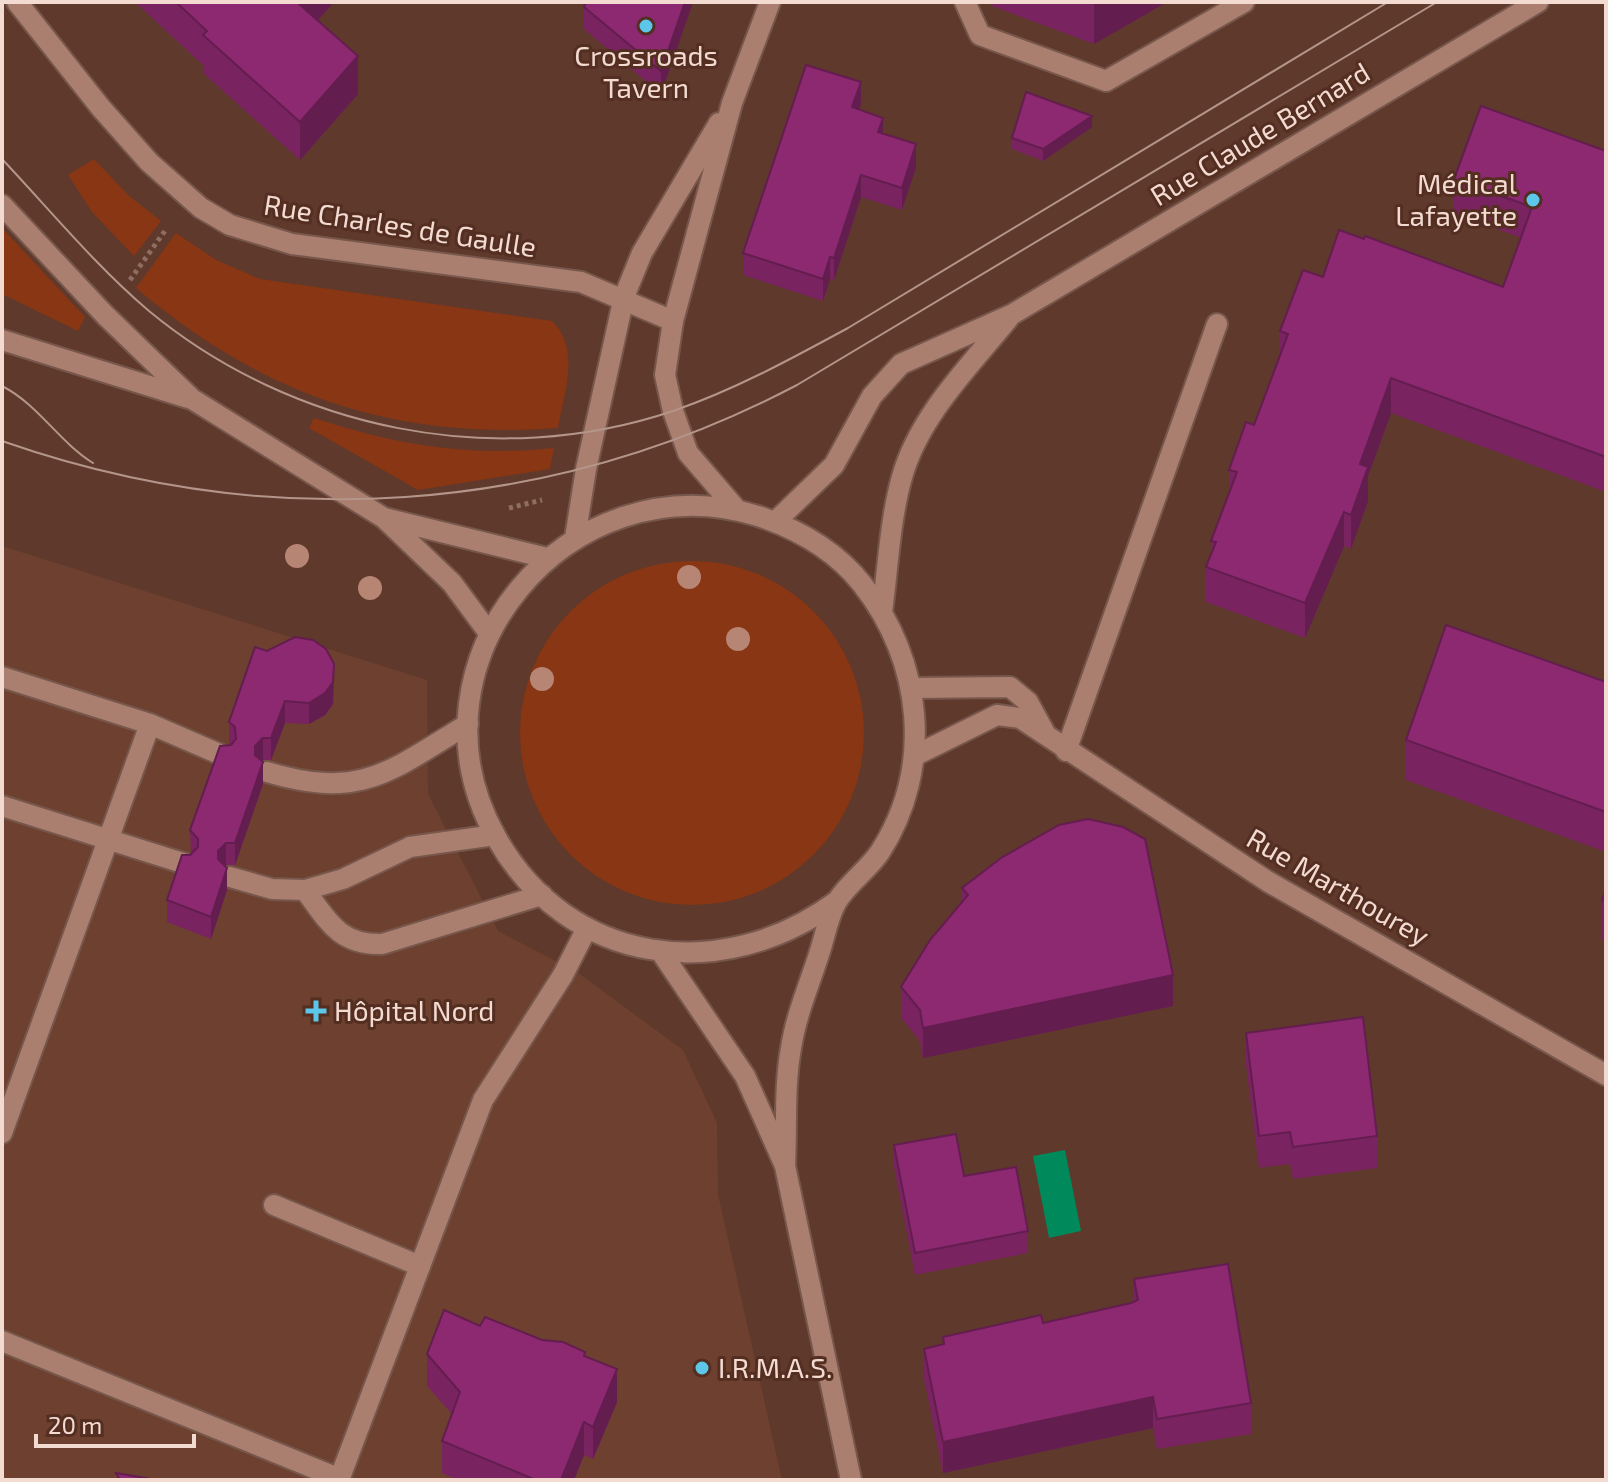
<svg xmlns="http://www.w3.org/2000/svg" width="1608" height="1482" font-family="'Exo 2',sans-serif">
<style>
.built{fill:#6d402f}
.green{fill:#893614}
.water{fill:#00895b}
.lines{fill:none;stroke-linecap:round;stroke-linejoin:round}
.lane-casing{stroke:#77574c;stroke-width:24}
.street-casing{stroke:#77574c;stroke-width:24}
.secondary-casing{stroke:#77574c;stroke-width:24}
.path{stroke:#8f6e62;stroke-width:5;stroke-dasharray:4 4;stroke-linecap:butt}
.lane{stroke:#aa7f6f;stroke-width:20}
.street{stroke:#aa7f6f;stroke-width:20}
.secondary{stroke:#aa7f6f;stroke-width:20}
.tram{stroke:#b3958a;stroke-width:2}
.tree{fill:#b78573}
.wall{fill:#792361}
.shaded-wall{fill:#631d4f}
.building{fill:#8d2971;stroke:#631d4f;stroke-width:2}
.poi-dot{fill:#5cc7e8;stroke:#532e21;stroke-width:3}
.labels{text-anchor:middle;stroke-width:6;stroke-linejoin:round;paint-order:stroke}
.poi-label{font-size:28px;fill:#f3dbd2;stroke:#532e21;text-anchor:start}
.street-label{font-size:28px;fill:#f3dbd2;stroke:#532e21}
</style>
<rect width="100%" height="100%" fill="#5f392b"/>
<!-- built -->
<path class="built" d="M2,546l425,134 1,114 70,137 79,41 106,78 34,73 1,71 64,286h-780z"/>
<!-- green -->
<path class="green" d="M94,159l34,36 33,26 -27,35 -42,-44 -24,-37z
M2,228l83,89 -7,14 -76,-37z
M176,233l40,27 44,19 292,42c29,29 12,71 6,107 -167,12 -295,-33 -422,-140z
M314,418c82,27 154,39 240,30l-4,21 -132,21 -109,-62z
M520 733a172 172 0 1 1 344 0a172 172 0 1 1-344 0Z"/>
<!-- water -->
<path class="water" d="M1065,1150l16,81 -32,7 -16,-82z"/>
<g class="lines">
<defs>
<path id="lane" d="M965,2l15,33 126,46 138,-79
M2,205l103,110 87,84 192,119 68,65 37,50
M2,340l186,58
M384,518l163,40
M1066,751l151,-427
M305,890c23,31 34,55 77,54l160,-49
M274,1205l146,61"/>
<path id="street" d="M17,2l84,106 48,54 52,46 29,17 62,19 289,38 92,39
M2,677l148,47 74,32
M912,688l98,-1 18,15 18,33
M914,756l83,-41 23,3 247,163 339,194
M267,772c94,28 122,0 201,-48
M2,806l184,58
M230,877l42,12 33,1 38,-11 67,-32 85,-12
M2,1133l148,-409
M2,1341l336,137
M339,1480l144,-380 80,-125 24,-47"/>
<path id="secondary" d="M737,510l-49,-57 -15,-42 -8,-36 8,-54 59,-218 38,-101
M775,522l59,-57 38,-69 29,-32 110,-49 527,-313
M575,538l11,-69 38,-172 18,-44 77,-130
M882,612c6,-44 8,-93 20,-135 17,-61 67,-110 106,-158
M661,952l84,124 40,90 66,314
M785,1166c2,-39 -1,-80 6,-118 5,-33 19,-65 29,-97 5,-15 8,-34 16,-48 10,-18 32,-33 44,-51 54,-84 43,-191 -18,-268 -26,-33 -65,-55 -104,-68 -190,-58 -360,146 -262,321 72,129 226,149 341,64"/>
</defs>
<!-- lane casing -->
<use href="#lane" class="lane-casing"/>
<!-- street casing -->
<use href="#street" class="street-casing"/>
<!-- secondary casing -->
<use href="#secondary" class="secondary-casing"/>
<!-- path -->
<path class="path" d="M130,280l37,-52
M509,508l33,-8"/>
<!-- lane -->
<use href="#lane" class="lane"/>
<!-- street -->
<use href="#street" class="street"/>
<!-- secondary -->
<use href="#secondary" class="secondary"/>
<!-- tram -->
<path class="tram" d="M2,159c48,51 94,107 147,152 144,119 346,160 524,100 61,-21 118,-52 175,-83l540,-326
M2,386c37,19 56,55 91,77
M2,441c266,93 545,75 795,-56l640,-383"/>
</g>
<!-- trees -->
<g class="tree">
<circle cx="297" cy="556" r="12"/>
<circle cx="689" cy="577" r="12"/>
<circle cx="370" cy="588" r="12"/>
<circle cx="738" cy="639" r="12"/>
<circle cx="542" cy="679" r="12"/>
</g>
<!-- wall -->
<path class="wall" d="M135,2h199l-16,18 40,74 -58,66 -97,-87v-8z
M693,2l-32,92 -77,-65v-22z
M992,2h175l-73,42 -102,-38z
M861,104l-2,6 57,57 -14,43 -41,-13 -27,83 -4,-1 -7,22 -80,-26v-22z
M1092,127l-49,34 -31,-12v-11z
M1606,151v341l-215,-79 -23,63v25l-17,48 -7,-3 -39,92 -99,-36v-35l5,-14v-12l18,-46v-25l25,-45 26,-71v-23l43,-54 41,-38 139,48 18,-49 -67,-25v-34z
M255,647l79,39 -1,18 -8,11 -16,9 -24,-1 -14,37h-8l-2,1 2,23 -28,81h-9l-1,1 2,24 -16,49 -44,-17v-22l24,-47 -1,-23 40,-85 -1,-1v-22z
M1606,682v170l-200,-72v-40z
M962,888l211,118 -250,52 -3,-17 -19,-23v-31l61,-85z
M1606,889v52l-4,-1v-40z
M1246,1033l131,103v32l-84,11 -3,-15 -31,4 -13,-103z
M894,1145l70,31 64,55v22l-113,22 -21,-108z
M1134,1279l117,124v31l-94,15 -4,-21 -210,45 -19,-94v-30l19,-4v-8l100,-14 88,-20 3,-1z
M480,1326l105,31 32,45 -24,57 -9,-4 -10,25h-116l-16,-7v-32l10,-27 -25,-28v-32z"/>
<!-- shaded-wall -->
<path class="shaded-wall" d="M300,2h34l-35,39v-37z
M685,2h8l-32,92v-23z
M1097,2h70l-73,42v-40z
M358,56v38l-58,66v-38z
M861,82v22l-9,25v-22z
M1092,116v11l-49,34v-12z
M883,118v22l-5,-8z
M916,144v23l-14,43v-22z
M861,175v22l-27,83v-22z
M830,257v22l-7,22v-22z
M1391,378v35l-23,63v25l-17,48v-34l9,-51z
M1344,512v34l-39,92v-35z
M334,664l-1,40 -8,11 -16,9v-21z
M285,701v22l-14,37v-22z
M263,738v22l-8,8v-22z
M263,762v22l-28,81v-22z
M226,843v22l-8,8v-22z
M227,868v22l-16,49v-22z
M1173,975v31l-250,52v-30z
M617,1369v33l-24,57v-32z
M1153,1397v31l-210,45v-31z
M584,1422v33l-10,25h-13z"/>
<!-- building -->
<path class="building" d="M176,2h124l-1,2 59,52 -58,66 -97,-87 4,-4z
M586,2h99l-24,69 -77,-64z
M806,65l55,17 -9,25 31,11 -5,14 38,12 -14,44 -41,-13 -27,83 -4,-1 -7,22 -80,-26z
M1026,92l66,24 -49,33 -31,-11z
M1481,106l125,45v306l-215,-79 -31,86 8,3 -17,48 -7,-3 -39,91 -99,-36 10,-25 -5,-1 26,-69 -8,-2 17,-48 8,3 34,-91 -8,-3 23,-61 20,7 16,-47 25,9 1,-3 138,51 29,-80 -78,-28z
M1446,625l160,57v130l-200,-72z
M295,637l18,3 13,9 8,15 -1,18 -8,11 -16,10 -24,-2 -14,37h-8l-8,8v9l8,7 -28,81h-9l-8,8v8l9,9 -16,49 -44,-17 15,-45h8l8,-8v-8l-8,-9 30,-84 11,-1 5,-6 -1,-12 -6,-5 26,-75 12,4z
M1088,819l35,8 22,12 28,136 -250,53 -3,-18 -19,-23 29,-47 38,-45 -6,-7 39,-30 58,-33z
M1606,889v12l-4,-1z
M1363,1017l14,119 -84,11 -3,-15 -31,4 -13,-103z
M956,1134l8,42 52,-9 12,64 -113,22 -21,-108z
M1228,1264l23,139 -94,16 -4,-22 -210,45 -19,-93 20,-5 -1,-7 98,-22 2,8 88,-20 7,-3 -4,-21z
M444,1310l36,16 5,-9 57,23 21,2 22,10 -1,4 33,13 -24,58 -9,-5 -23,58h-25l-94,-39 18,-49 -33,-38z
M116,1473l41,7h-37z"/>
<!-- markers -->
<g class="poi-dot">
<circle cx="646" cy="26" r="8"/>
<circle cx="1533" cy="200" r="8"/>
<path d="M312 999h8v8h8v8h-8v8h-8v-8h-8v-8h8z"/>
<circle cx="702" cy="1368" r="8"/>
</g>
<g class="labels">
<!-- poi labels -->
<g class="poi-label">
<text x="646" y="66" text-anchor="middle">Crossroads<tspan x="646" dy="32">Tavern</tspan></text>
<text x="1517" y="194" text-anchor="end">Médical<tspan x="1517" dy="32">Lafayette</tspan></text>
<text x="334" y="1021">Hôpital Nord</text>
<text x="718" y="1378">I.R.M.A.S.</text>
</g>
<!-- street labels -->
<g class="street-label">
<text transform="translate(1260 134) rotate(-31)" y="10">Rue Claude Bernard</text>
<text transform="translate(400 226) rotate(9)" y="10">Rue Charles de Gaulle</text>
<text transform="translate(1338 887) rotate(30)" y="10">Rue Marthourey</text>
</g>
</g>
<!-- border -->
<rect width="1608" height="1482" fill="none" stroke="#f3dbd2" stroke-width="8"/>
<!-- scale -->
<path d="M36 1434v12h158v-12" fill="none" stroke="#f3dbd2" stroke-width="4"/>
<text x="48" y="1434" font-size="24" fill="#f3dbd2" stroke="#532e21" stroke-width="6" paint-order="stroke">20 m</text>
</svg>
